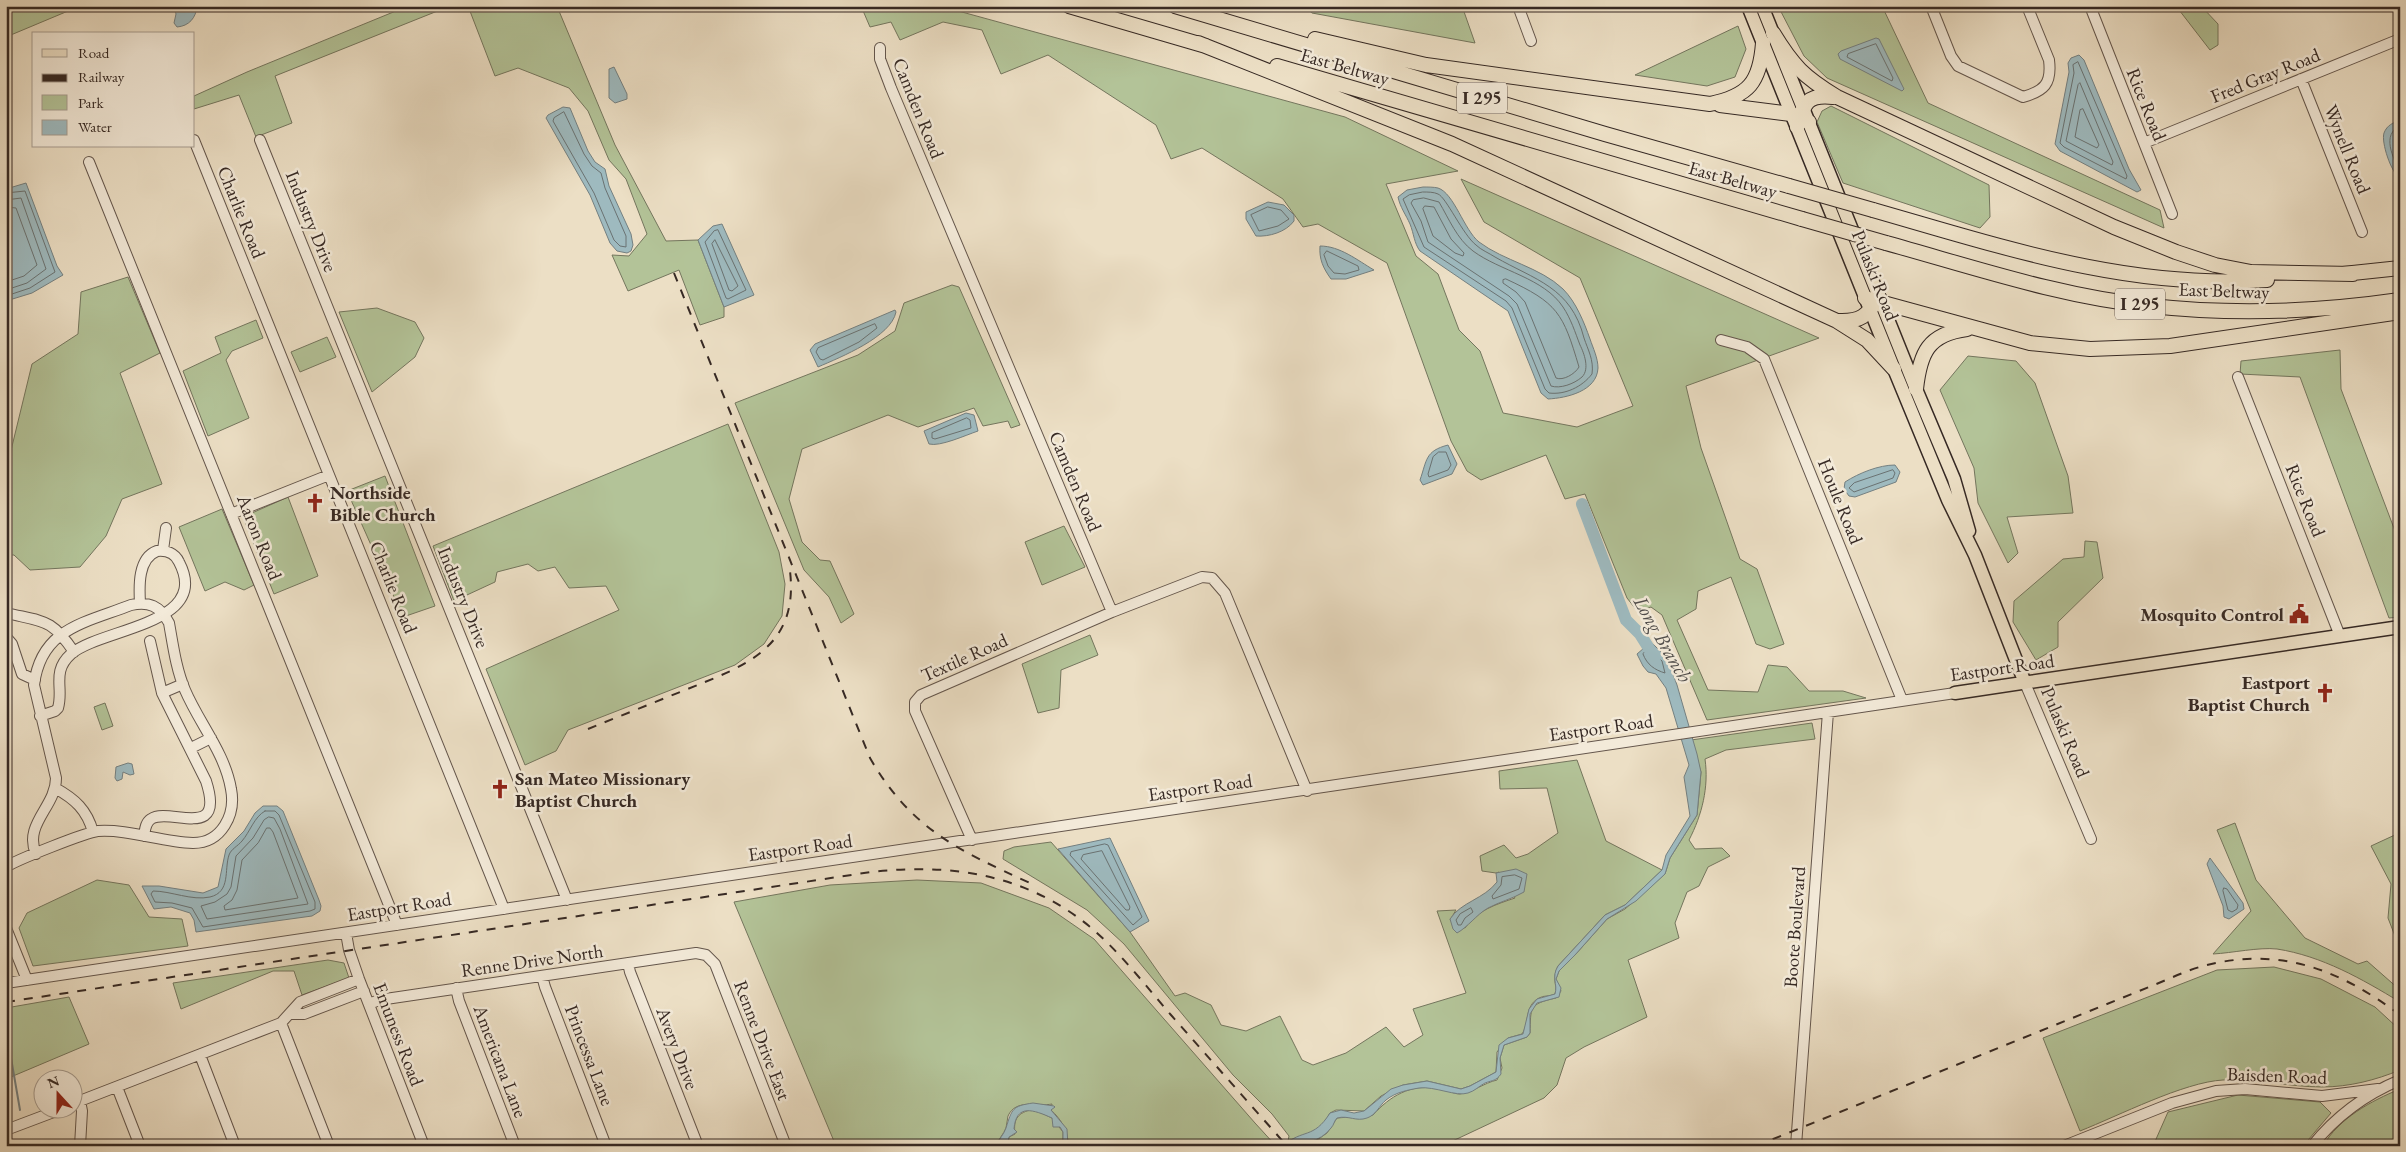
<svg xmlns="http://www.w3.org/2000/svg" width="2406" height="1152" font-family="'EB Garamond',serif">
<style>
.green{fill:#b3c398;stroke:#74765e}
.water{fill:#9ebabf;stroke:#748081}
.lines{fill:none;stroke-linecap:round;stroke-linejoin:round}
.shore{stroke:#6a7272;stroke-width:1}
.stream{stroke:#748081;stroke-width:2}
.river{stroke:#9ebabf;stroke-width:12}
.minor-casing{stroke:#64564c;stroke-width:12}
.major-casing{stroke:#362924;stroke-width:15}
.highway-casing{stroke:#362924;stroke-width:16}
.minor{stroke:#f3ead9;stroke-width:10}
.major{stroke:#ecdfc5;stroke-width:12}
.highway{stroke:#ecdfc5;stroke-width:14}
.rail{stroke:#362924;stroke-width:2;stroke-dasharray:9 9;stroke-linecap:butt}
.highway-bridge-casing{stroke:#362924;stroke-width:16;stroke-linecap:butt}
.highway-bridge{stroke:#ecdfc5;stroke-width:14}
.labels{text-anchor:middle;stroke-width:5;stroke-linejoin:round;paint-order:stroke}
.shield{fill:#f3ead9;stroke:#6f635a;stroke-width:1}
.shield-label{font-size:18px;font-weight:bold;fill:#362924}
.street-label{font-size:19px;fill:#362924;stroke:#f3ead9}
.poi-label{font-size:19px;font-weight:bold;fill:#362924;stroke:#f3ead9;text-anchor:start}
.water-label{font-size:20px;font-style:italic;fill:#504d4b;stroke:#f3ead9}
</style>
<rect width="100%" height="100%" fill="#ecdfc5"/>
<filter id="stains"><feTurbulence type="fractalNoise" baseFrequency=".004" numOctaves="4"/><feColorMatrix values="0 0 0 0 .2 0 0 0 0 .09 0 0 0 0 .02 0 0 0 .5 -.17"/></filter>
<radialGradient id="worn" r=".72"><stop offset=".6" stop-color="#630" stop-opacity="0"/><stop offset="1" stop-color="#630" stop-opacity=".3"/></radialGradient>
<!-- green -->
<path class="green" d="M6,6h74l-74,31z
M408,6h42l-175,70 17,47 -36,14 -17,-42 -45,14v-13l53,-24z
M468,6h92l-1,5 56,134 51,96 32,-1 26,67v10l-24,8 -21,-55 -51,21 -16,-36 17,1 18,-22 -21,-55 -17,-19 -21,-49 -19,-23 -51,-20 -23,8z
M861,6h79l405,111 113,54 -72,13 30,72 22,18 21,56 21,21 23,62 74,14 56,-21 -53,-128 -96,-56 -23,-43 358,159 -133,48 15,62 39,111 17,10 27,75 -14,5 -14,-5 -25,-67 -33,14 -2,18 -19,11 31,70 50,2 10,-27 19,2 22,24h34l23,7 -159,22 -45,-105 -11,-8 -13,5 -11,-14 -42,-104 -20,5 -19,-44 -65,25 -14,-9 -16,-30 -64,-178 -69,-39 -15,3 -20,-28 -81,-51 -31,11 -15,-34 -108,-70 -47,19 -19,-44 -39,-8 -43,18 -9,-18 -21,5z
M1304,6h158l13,37 -163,-30z
M1778,6h104l46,97 232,107 4,18 -337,-150 -23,-22z
M2176,6h28l-2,1 16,17v21l-8,5z
M1738,26l8,23 -11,28 -28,9 -72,-11z
M1831,106l158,79 1,32 -10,11 -137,-45 -26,-61 5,-11z
M128,277l32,76 -40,20 42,111 -40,15 -16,37 -26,31 -50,3 -16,-15h-8v-84l26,-107 46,-30 3,-42z
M952,285l7,2 61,138 -9,3 -3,-7 -25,5 -9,-18 -56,19 -30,-12 -86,34 -13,50 13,43 18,18 10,1 24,53 -13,9 -12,-26 -25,-27 -69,-167 123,-48 37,-24 9,-28z
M377,308l38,14 9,16 -9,19 -43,35 -33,-80z
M256,320l7,18 -31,13 -6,9 23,58 -41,18 -25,-65 38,-18 -6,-16z
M327,337l9,20 -36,15 -9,-20z
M2340,350l1,39 59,155v73l-11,1 -89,-241 -60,-3 1,-13z
M1968,356l48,5 19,22 33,93 5,37 -66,4 11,36 -10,10 -30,-60 -4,-35 -34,-78z
M728,424l51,128 6,32 -3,32 -18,28 -29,21 -167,65 -12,21 -31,14 -39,-96 133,-59 -13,-24 -37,2 -14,-21 -17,4 -10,-7 -31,8 -2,10 -41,19 -21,-55z
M385,476l50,130 -32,11 -56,-126z
M288,497l30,79 -44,18 -31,-77z
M222,509l32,76 -10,5 -19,-8 -20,9 -26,-64z
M1064,526l21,41 -43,18 -17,-43z
M2085,541l12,1 6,36 -45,44v25l-22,13 -23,-38 1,-21 49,-42 21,-2z
M1090,635l8,20 -37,15 -2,38 -21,5 -16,-49z
M105,703l8,23 -11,4 -8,-23z
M1812,723l3,16 -89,11 -21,9c4,28 -3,56 -16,81l6,9 27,-1 8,8 -22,11 -9,19 -12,6 -12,31 4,15 -51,22 19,57 -63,30 -18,11 -9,27 -13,13 -102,48h-145l20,-6 10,-7 10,-15 36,-3c17,-19 37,-31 65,-27 7,1 15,6 22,6 13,-2 24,-11 37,-14l5,-12 -2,-10 4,-13 23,-8 3,-4c1,-25 -2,-29 26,-35l5,-7 -5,-12 3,-8 16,-16 32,-36 18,-10 40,-35 5,-16 27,-43 4,-43 -10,-32z
M1577,760l29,81 56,29 -37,35 -20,10 -47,51c-7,14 0,19 -3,28 -6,3 -11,1 -16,4 -15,8 -9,24 -17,36l-14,4 -11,14 -1,20 -26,14 -9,3 -34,-8 -24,4 -22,11 -17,15 -28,-1 -6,3 -8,13 -8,6 -26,9 1,-5 -17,-22 -39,-39 -109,-131 -37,-34 -84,-51 1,-8 10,-4 37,-5 79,90 45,64 10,-3 26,12 10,20 25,6 34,-15 22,44 11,5 33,-12 40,-26 18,20 19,-12 -10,-26 53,-16 -29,-82 19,-1 -6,10 15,8c10,-17 32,-24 50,-30l-16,-26 -3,1 -14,-2 -2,-15 24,-11 12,13 12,-4 30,-21 -11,-45 -47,1 -1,-18z
M2400,813v136l-12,-31 3,-34 -20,-38 26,-12 -1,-19z
M2235,823l21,57 49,58 53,26 9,-3 33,29v12c-38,-23 -78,-46 -123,-53 -18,-2 -45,4 -64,5l38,-43 -34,-81z
M97,880l32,5 20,32 33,2 6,27 -155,20 -14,-38 8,-15z
M917,880l64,3 68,25 45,31 161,184 21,23h7h-215c1,-14 -7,-27 -17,-36l1,-6c-14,3 -36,-6 -44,12 -1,4 -1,8 -2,12 -2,6 -8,11 -10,18h-160l-102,-244 96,-17z
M328,960l16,3 5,15 -47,17 -8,-24h-21l-92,38 -8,-26z
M2274,967l47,12 54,28 25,23v40c-24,10 -51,17 -78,17 -33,0 -65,-9 -99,-7 -39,2 -105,36 -143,51l-37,-93 174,-68z
M69,997l20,47 -83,35v-71z
M2400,1089v57h-77c16,-28 48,-45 77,-57z
M2238,1095l82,7 11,11 -28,33h-150l15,-34z
M1033,1109l19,9 11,14v14h-52l-3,-4 1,-5 6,-3c-2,-16 3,-21 18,-25z"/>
<!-- water -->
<path class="water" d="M174,6h23c-1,12 -8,20 -20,21l-3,-4 2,-9z
M1876,38l3,1 25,50 -2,2 -62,-32 -2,-5 3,-3z
M2079,55l5,5 45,109 12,21 -4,2 -77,-41 -5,-7 14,-72 -1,-9 3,-5z
M614,67l13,27v5l-12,4 -6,-5v-29z
M563,107l7,1 18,43 7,11 10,7 4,17 22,48 2,11 -2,6 -4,2 -10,-2 -7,-8 -20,-48 -44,-77 2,-3z
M2400,120v58c-9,-5 -19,-36 -16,-45 3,-8 9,-10 16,-13z
M26,183l31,83 6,9 -31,18 -26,8v-112z
M1423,187c5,0 11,0 15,1 16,5 26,42 41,54 25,19 61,25 84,47 13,13 21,33 27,50 3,9 8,19 8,29 -1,23 -31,30 -50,31l-7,-6 -33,-82 -88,-60c-6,-8 -6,-17 -10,-27 -4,-9 -10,-17 -12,-27l9,-7z
M1268,202l16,3 10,10v6c-8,11 -25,16 -38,15l-10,-17v-7z
M722,224l32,71 -30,12 -26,-67 15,-14z
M1320,246c20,0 37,14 54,24l-28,9h-15c-8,-11 -12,-20 -11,-33z
M895,310l1,2c-5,25 -55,45 -78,55l-8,-17 5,-6z
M966,413l8,2 4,16c-12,4 -38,16 -49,13l-5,-13z
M1448,445l9,19 -5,10 -29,11 -3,-5c7,-20 5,-29 28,-35z
M1895,465l5,7 -4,10 -41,15 -6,-1 -5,-7 1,-7c14,-9 34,-17 50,-17z
M1651,642l16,16 10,27 20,69 4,18 -4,43 -27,43 -5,16 -29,27 -29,18 -32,36 -16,16 -3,8 5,9 -2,9 -22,6 -7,11v19l-3,4 -23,8 -4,13 1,16c-5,7 -8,6 -16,9 -6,3 -10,8 -17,10 -12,4 -33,-7 -49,-5 -11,2 -23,4 -33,12 -7,6 -10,15 -19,18 -11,4 -18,-3 -30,0 -3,3 -3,7 -6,10 -10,14 -32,18 -48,18 20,-18 30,-6 47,-33l11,-3 13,3 10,-2 27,-22 12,-4 24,-4 34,8 9,-3 26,-14 3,-27 9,-7 15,-4 6,-25 8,-10 18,-5c3,-10 -4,-17 3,-28l47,-51 20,-10 37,-35 4,-15 24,-39 -6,-39 5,-12 -23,-77 -10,-14 -8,-2 -5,-6 -6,-12z
M128,763l4,1 2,10 -4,1 -7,-3 -1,7 -5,2 -2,-3 1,-11z
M263,806h14l6,5 36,89 2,6 -1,5 -8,5 -116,16 -2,-12 -4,-7 -19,-6 -17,2 -12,-23h17l44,7 15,-6 8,-38 18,-18 11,-18z
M1110,838l39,83 -19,11 -72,-83z
M2210,858l33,45 1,6 -15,10 -5,-2 -1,-11 -16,-42z
M1516,869l11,5 -3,18c-12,7 -25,10 -36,16 -12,7 -20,19 -31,25l-4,-4 -3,-10c11,-17 34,-20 47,-37l-1,-9z
M1033,1103l21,3 1,1 -4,3 16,19 1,17h-5v-14l-3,-5h-7l-1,-9c-18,-8 -36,-15 -38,11l3,3 -8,5 -1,5 3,4h-15c3,-7 8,-12 10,-18 6,-19 6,-22 27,-25z"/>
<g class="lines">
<!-- shore -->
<path class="shore" d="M1876,44l17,34 -1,3 -45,-24 1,-3z
M2078,62l49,114 -1,3 -62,-32 -4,-4 14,-70 -1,-8z
M2080,83l33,79 -1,3 -46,-24 12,-56z
M2083,109l16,36 -2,3 -22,-11 5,-27z
M564,112l20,42 8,12 9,7 4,15 21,48v11l-6,-1 -6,-6 -20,-47 -41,-72 1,-3z
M2400,126c-19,8 -7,32 0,46
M1423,192c5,0 11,0 15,2 8,3 25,41 38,51 5,5 13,8 19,12 40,23 76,30 89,81 4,12 10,22 8,36 -10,13 -27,21 -43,19l-4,-4 -33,-81 -6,-7 -82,-54 -21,-48 6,-4z
M6,193l19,-2 30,81 -25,16 -24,8
M1424,198l15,4c10,17 18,37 34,49 27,20 71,27 90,56 8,12 12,25 17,38 4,8 10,24 2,32 -8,7 -22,12 -31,9l-34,-82 -8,-8 -81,-54 -7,-21 -10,-18 2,-3z
M6,200l15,-2 25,71 -19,14 -21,7
M1425,206l9,1 17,32 13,14 -1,3 -8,-3 -22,-17 -10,-27z
M6,207l10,1 21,57 -13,11 -18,6
M1268,207l13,3 8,9 -11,7 -19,5 -8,-16z
M718,230l28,60 -18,9 -2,-1 -21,-56 9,-11z
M715,240l23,46 -6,5 -3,-1 -17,-46z
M1327,251l31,15 1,4 -14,4 -11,-1 -6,-7 -4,-11z
M1506,279c52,24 57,34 73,88 -4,7 -16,14 -23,11l-31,-76 -9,-10 -13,-9v-3z
M875,324l2,4 -18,14 -36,18 -3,-1 -4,-7 2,-4z
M967,418l3,2 1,8 -36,11 -3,-1v-5z
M1439,452h7l5,13 -3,5 -19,7 -1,-3 5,-17z
M1893,470l2,3 -2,5 -39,14 -5,-4 5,-5z
M1648,649l3,1 11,11 3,12c-10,-3 -18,-8 -22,-19z
M265,811h10l4,4 36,87v7l-5,2 -107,16 -11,-19 -20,-5 -17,-1 -4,-8 2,-3c18,0 39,10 57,6 21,-5 14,-27 19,-42 2,-6 9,-9 13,-14 8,-9 12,-24 23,-30z
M269,817l5,1 6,11 28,75 -101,15 -6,-13 14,-4 12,-8 4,-7 5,-31 17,-18 11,-18z
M267,828h3l3,4 25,66 -73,12 -1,-4 8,-6 5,-10 5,-30 16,-17z
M1105,844l3,1 34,72 -9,8 -63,-70 1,-3z
M1102,851l28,56 -1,3h-3l-45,-51 2,-4z
M1515,875l7,3 -3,11 -26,10 -1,-3 9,-11 1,-8z
M2224,888l3,1 11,16 -1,4 -5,3 -4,-2 -5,-19z
M1471,908l2,4 -8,6 -4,7h-3l-2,-5 4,-6z"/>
<!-- stream -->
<path class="stream" d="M6,1029l14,81
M18,1141v5"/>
<!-- river -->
<path class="river" d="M1582,504l44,116 14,14 15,24"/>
<defs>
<path id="minor" d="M1518,6l13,35
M1931,6l20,50 7,10 65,31c21,-6 29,-13 26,-37l-22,-54
M2090,6l82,208
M880,48v11l11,29 221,524
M2301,79l61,153
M194,140l310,769
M260,140l307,760
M2144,143l256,-104
M89,162l308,763
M1721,340l26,7 17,12 138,341
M2238,377l102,259
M231,514l98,-39
M163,550l3,-22
M6,613c38,9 45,5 68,39
M6,637l6,7 10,30 13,6
M2025,683l66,156
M162,693l21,-9
M40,716l15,-5 3,-3c6,-20 -7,-36 13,-54 30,-26 141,-29 108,-92 -4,-9 -13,-12 -22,-11 -19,7 -18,35 -17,52
M191,748l20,-10
M55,788c20,11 32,22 38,44
M144,836c1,-6 1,-13 7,-17 18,-13 75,24 55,-38l-44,-88 -12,-52
M972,840l-57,-129v-9l6,-7 191,-83 90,-35 10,1 13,15 82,198
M6,867c10,-7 81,-35 92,-36 31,-2 63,11 95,12 29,0 43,-29 38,-54 -6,-36 -32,-66 -46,-99 -9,-21 -12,-45 -16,-67 -9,-17 -20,-22 -38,-18 -46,18 -90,23 -97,80l22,93c0,29 -33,46 -20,76
M6,928l21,52
M346,933l3,17 10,29 65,167
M628,963l2,9 68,174
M542,976l3,11 61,159
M6,983l1949,-290
M456,988l3,13 56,145
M369,1004l10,-4 317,-47 10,2 9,9 71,182
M291,1014h13l60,-23
M281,1023l48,123
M200,1055l35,91
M117,1087l23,59
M80,1101l2,10 -2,35
M72,1104l209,-81 19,-21 59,-23
M6,1130l53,-20
M1796,1146l32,-434
M2064,1146l108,-43 44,-12 29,-2 77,7 56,-7
M2312,1146c24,-30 52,-51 88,-66"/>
<path id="major" d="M1748,6l146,363 54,131 27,55 50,128
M1762,6l154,383 38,90 15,52
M1955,693l445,-66"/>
<path id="highway" d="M1069,6l137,40
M1175,6l430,128 184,52
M1773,33c20,33 31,44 64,64l277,130 62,25 39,13 36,7 102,2
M1315,39l111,26 284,39c39,-8 50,-22 53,-61
M1198,43l254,101 385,177 30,19 27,29
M1277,66l525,153
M1720,105l71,9 18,8
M1797,127c7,-23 9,-33 36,-30
M1873,210c129,37 258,80 394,70
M1886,243c87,24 175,54 265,63 83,9 166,6 249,-6
M2343,274l57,-6
M1865,298l165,45 60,6 80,-3 230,-34
M1838,321c23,1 29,-5 41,-24
M1916,389c4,-36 12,-55 51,-60"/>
</defs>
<!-- minor casing -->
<use href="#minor" class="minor-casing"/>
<!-- major casing -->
<use href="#major" class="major-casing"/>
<!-- highway casing -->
<use href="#highway" class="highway-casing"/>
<!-- minor -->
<use href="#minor" class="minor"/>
<!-- major -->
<use href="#major" class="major"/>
<!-- highway -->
<use href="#highway" class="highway"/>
<!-- rail -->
<path class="rail" d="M674,273l196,485c41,71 88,92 160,125
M588,729c32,-13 65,-26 97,-39 60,-24 114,-42 105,-119
M6,1002l865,-130c80,-9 154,2 218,54 31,26 56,59 82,89 39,44 77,87 116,131
M1756,1146l393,-159c18,-7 36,-16 54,-21 76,-20 136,3 197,49"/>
<defs>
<path id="highway-bridge" d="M1789,186l84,24
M1802,219l84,24"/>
</defs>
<!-- highway-bridge casing -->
<use href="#highway-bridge" class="highway-bridge-casing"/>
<!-- highway-bridge -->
<use href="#highway-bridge" class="highway-bridge"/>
</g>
<!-- icons -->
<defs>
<symbol id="church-bare" viewBox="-9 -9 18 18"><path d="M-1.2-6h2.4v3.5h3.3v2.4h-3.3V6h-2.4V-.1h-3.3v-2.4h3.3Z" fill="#8f2418" stroke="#f3ead9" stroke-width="2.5" paint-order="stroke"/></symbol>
<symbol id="civic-bare" viewBox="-9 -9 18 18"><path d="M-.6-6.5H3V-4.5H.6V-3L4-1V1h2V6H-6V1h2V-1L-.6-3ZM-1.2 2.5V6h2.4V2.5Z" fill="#8f2418" stroke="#f3ead9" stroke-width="2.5" paint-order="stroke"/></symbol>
</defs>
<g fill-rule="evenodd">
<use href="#church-bare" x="301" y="489" width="28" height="28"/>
<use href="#civic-bare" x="2285" y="600" width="28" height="28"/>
<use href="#church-bare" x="2311" y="679" width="28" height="28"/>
<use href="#church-bare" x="486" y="775" width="28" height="28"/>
</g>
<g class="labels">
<!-- shield labels -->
<g class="shield">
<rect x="1457" y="82.5" width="50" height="31" rx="4"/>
<rect x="2115" y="288.5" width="50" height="31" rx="4"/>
</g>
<g class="shield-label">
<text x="1482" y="104">I 295</text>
<text x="2140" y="310">I 295</text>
</g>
<!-- street labels -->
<g class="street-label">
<text transform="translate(1345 66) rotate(16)" y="7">East Beltway</text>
<text transform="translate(2265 75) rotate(-22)" y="7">Fred Gray Road</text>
<text transform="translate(2147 104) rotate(68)" y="7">Rice Road</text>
<text transform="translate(919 108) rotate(68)" y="7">Camden Road</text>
<text transform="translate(2348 149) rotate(68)" y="7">Wynell Road</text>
<text transform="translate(1733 179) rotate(16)" y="7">East Beltway</text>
<text transform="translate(242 212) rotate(68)" y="7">Charlie Road</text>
<text transform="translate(312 221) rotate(68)" y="7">Industry Drive</text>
<text transform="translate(1876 275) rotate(68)" y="7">Pulaski Road</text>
<text transform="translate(2224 290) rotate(2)" y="7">East Beltway</text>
<text transform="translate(1076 481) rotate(67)" y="7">Camden Road</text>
<text transform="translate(2306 500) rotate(68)" y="7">Rice Road</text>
<text transform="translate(1841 501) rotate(68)" y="7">Houle Road</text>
<text transform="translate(260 537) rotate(68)" y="7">Aaron Road</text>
<text transform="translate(394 587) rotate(68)" y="7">Charlie Road</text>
<text transform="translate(464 597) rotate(68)" y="7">Industry Drive</text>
<text transform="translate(964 657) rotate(-24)" y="7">Textile Road</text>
<text transform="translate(2002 667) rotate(-8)" y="7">Eastport Road</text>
<text transform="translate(1601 727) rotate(-8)" y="7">Eastport Road</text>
<text transform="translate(2066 732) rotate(67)" y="7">Pulaski Road</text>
<text transform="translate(1200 787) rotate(-8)" y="7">Eastport Road</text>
<text transform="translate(800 847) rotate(-8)" y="7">Eastport Road</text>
<text transform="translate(399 906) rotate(-9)" y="7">Eastport Road</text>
<text transform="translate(1794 927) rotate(-86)" y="7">Boote Boulevard</text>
<text transform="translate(532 960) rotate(-8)" y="7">Renne Drive North</text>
<text transform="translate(399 1034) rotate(69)" y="7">Emuness Road</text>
<text transform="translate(763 1040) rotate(69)" y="7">Renne Drive East</text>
<text transform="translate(678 1048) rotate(69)" y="7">Avery Drive</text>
<text transform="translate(590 1055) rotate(69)" y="7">Princessa Lane</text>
<text transform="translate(501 1061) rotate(69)" y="7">Americana Lane</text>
<text transform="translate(2277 1075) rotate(2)" y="7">Baisden Road</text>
</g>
<!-- poi labels -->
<g class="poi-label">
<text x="330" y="499">Northside<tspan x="330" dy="22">Bible Church</tspan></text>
<text x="2284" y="621" text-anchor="end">Mosquito Control</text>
<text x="2310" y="689" text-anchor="end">Eastport<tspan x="2310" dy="22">Baptist Church</tspan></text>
<text x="515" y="785">San Mateo Missionary<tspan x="515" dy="22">Baptist Church</tspan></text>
</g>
<!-- water labels -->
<g class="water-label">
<text transform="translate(1663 639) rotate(60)" y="7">Long Branch</text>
</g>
</g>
<!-- margin -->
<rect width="2406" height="1152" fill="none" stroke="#ecdfc5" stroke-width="25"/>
<rect x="8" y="8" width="2391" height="1137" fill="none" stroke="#362924" stroke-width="2.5"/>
<rect x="12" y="12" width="2381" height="1127" fill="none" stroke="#362924"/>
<!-- legend -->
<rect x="32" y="32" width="162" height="115" fill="#f3ead9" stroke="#a79d91"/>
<rect x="42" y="49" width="25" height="8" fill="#ecdfc5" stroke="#a79d91"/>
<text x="78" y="58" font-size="15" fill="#362924">Road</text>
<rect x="42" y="74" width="25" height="8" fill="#362924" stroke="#a79d91"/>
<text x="78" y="82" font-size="15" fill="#362924">Railway</text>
<rect x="42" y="95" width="25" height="15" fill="#b3c398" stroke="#a79d91"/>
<text x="78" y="108" font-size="15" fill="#362924">Park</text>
<rect x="42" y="120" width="25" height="15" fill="#9ebabf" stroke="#a79d91"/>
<text x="78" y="132" font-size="15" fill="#362924">Water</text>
<!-- north arrow -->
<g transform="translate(58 1094) rotate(339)"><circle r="24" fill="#f3ead9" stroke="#a79d91"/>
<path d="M0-4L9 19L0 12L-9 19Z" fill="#8f2418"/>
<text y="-8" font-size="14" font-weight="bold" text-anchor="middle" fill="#362924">N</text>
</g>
<rect width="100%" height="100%" filter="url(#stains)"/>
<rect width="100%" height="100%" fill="url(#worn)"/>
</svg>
